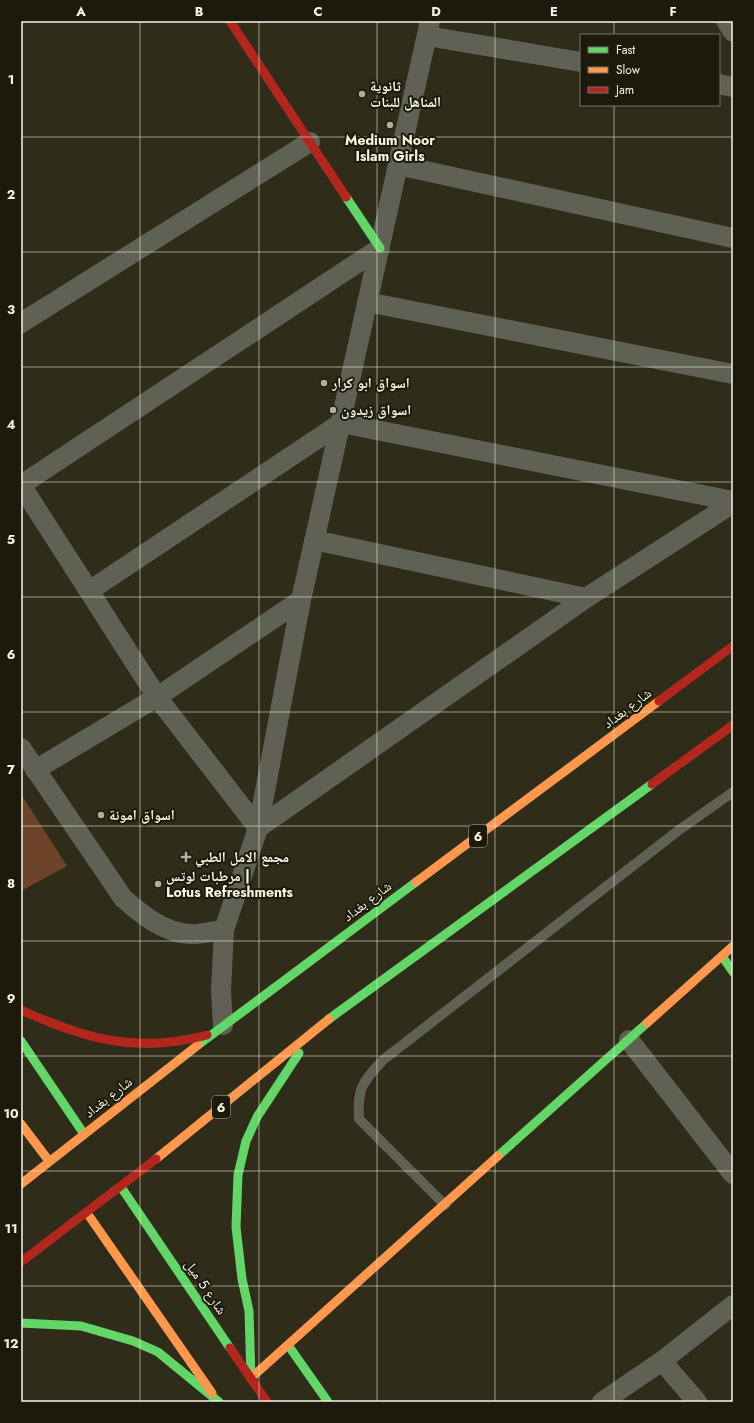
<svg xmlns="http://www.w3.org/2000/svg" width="754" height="1423" font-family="Jost,'Noto Naskh Arabic',sans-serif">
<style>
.green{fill:#6d4429}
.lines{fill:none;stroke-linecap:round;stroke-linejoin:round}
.lane{stroke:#5e6153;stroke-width:10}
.street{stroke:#5e6153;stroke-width:20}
.fast{stroke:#63d668;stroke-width:9}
.slow{stroke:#ff974d;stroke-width:9}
.jam{stroke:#b3261e;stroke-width:9}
.grid{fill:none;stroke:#f8f5e2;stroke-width:1;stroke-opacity:0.55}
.poi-dot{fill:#b2af9c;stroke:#1c1a0c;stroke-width:1.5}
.labels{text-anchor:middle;stroke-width:4;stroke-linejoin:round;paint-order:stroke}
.shield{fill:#1c1a0c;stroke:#b6b3a2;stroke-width:1}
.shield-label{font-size:13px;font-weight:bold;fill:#f8f5e2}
.poi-label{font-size:14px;font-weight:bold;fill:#f8f5e2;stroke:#1c1a0c;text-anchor:start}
.street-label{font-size:14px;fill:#f8f5e2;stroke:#1c1a0c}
.neatline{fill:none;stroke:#f8f5e2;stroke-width:1.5}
.grid-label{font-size:13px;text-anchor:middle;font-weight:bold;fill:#f8f5e2}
</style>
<rect width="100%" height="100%" fill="#302c1a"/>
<!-- green -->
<path class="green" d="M21,794l46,72 -46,25z"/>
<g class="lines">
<!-- lane -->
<path class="lane" d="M445,1205l-86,-86c-2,-32 4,-37 24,-59l296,-230 54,-38"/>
<!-- street -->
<path class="street" d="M726,21l7,11
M427,36l154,26
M719,84l14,3
M398,165l335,73
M367,302l366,72
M21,323l289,-181
M21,485l359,-237
M21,485l136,212 101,131
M314,540l272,58
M89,591l252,-168 392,78
M21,748l102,150c18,16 41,35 67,36 11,1 23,-3 34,-4l34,-102 328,-230 147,-95
M35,770l122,-73 144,-97
M258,828l43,-228 129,-579
M223,1025l-2,-34 3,-61
M629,1040l104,134
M662,1361l35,41
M602,1402l60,-41 71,-56"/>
<!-- fast -->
<path class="fast" d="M346,197l34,51
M722,956l11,16
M329,1019l323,-235
M21,1041l63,93
M198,1045l218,-163
M498,1156l149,-133
M121,1187l109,161
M21,1323l60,3 52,15 25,11 61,50
M288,1345l40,57
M251,1378l-2,-67 -7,-32 -6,-52 2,-52 8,-34 11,-24 42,-64"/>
<!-- slow -->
<path class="slow" d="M416,882l243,-181
M647,1023l86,-77
M21,1124l28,37
M156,1159l173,-140
M21,1184l177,-139
M87,1213l125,180
M251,1378l247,-222"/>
<!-- jam -->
<path class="jam" d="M230,21l116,176
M659,701l74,-55
M652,784l81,-59
M21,1010c64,29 116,44 186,25
M21,1262l135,-103
M230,1348l37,54"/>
</g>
<!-- grid -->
<path class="grid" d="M140,21v1381M259,21v1381M377,21v1381M495,21v1381M614,21v14M614,105v1297M21,137h712M21,252h712M21,367h712M21,482h712M21,597h712M21,712h712M21,826h712M21,941h712M21,1056h712M21,1171h712M21,1286h712"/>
<!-- markers -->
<g class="poi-dot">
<circle cx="362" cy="94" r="4"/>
<circle cx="390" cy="125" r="4"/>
<circle cx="324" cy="383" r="4"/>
<circle cx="333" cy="410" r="4"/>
<circle cx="101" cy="815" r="4"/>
<path d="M184 851h4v4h4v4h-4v4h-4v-4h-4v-4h4z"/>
<circle cx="158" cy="884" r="4"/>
</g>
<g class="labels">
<!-- shield labels -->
<g class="shield">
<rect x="469" y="825" width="18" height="22" rx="3"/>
<rect x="212" y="1096" width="18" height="22" rx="3"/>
</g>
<g class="shield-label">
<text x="478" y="841">6</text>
<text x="221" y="1112">6</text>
</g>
<!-- poi labels -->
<g class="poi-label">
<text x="370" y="91">ثانوية<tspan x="370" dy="16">المناهل للبنات</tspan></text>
<text x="390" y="145" text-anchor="middle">Medium Noor<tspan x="390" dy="16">Islam Girls</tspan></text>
<text x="332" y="388">اسواق ابو كرار</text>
<text x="341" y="415">اسواق زيدون</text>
<text x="109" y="820">اسواق امونة</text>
<text x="195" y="862">مجمع الامل الطبي</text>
<text x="166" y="881">مرطبات لوتس |<tspan x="166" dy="16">Lotus Refreshments</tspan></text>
</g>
<!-- street labels -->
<g class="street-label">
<text transform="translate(627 708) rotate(-37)" y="5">شارع بغداد</text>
<text transform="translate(367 901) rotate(-37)" y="5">شارع بغداد</text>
<text transform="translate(108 1097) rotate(-38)" y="5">شارع بغداد</text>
<text transform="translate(206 1287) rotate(56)" y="5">شارع 5 ميل</text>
</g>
</g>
<!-- border -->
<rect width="754" height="1423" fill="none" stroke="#1c1a0c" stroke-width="44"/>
<!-- legend -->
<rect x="580" y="34" width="140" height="72" fill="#1c1a0c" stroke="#747262"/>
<rect x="588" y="47" width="20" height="6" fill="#63d668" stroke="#747262"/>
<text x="616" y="54" font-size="12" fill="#f8f5e2">Fast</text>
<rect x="588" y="67" width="20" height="6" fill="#ff974d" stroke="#747262"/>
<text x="616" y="74" font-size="12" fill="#f8f5e2">Slow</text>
<rect x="588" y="87" width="20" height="6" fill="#b3261e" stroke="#747262"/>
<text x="616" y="94" font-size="12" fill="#f8f5e2">Jam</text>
<rect x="22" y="22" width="710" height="1379" class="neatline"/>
<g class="grid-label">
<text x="81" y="16">A</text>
<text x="199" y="16">B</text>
<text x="318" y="16">C</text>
<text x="436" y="16">D</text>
<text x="554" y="16">E</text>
<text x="673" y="16">F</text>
<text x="11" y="84">1</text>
<text x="11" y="199">2</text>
<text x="11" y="314">3</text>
<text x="11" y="429">4</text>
<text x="11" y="544">5</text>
<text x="11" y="659">6</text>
<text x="11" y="774">7</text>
<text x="11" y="888">8</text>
<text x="11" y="1003">9</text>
<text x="11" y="1118">10</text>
<text x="11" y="1233">11</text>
<text x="11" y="1348">12</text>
</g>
</svg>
